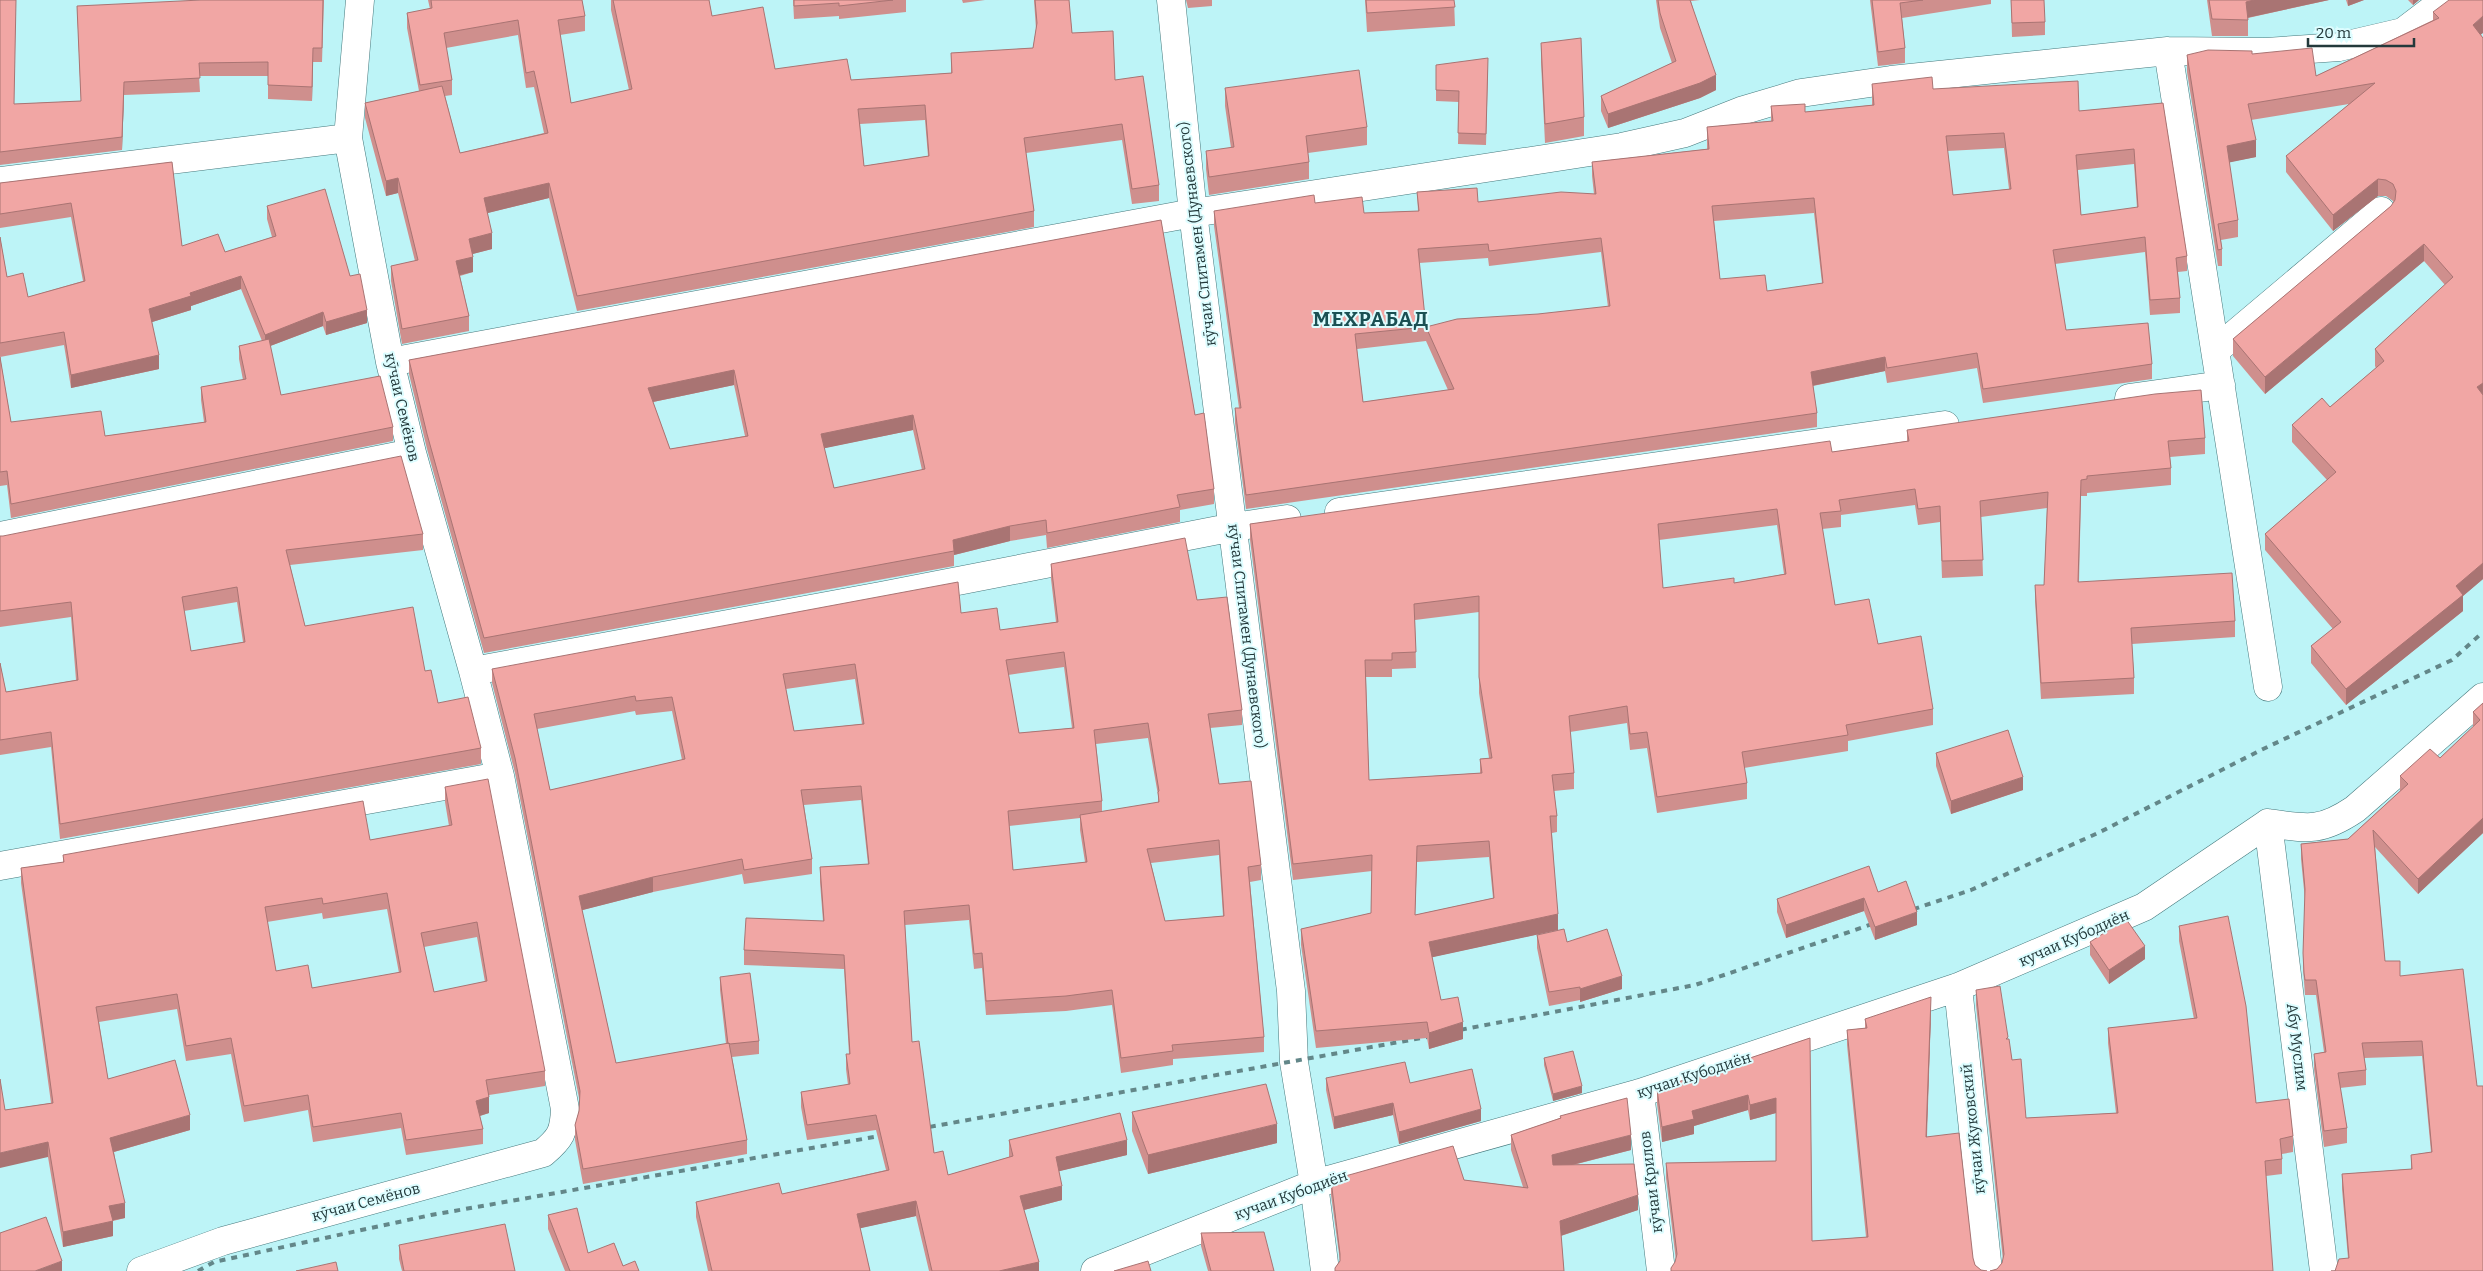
<svg xmlns="http://www.w3.org/2000/svg" width="2483" height="1271" font-family="Bitter,serif">
<style>
.lines{fill:none;stroke-linecap:round;stroke-linejoin:round}
.street-casing{stroke:#45787c;stroke-width:29}
.street{stroke:#fff;stroke-width:28}
.rail{stroke:#638789;stroke-width:4;stroke-dasharray:6 6;stroke-linecap:butt}
.wall{fill:#cf8f8d;fill-rule:evenodd}
.shaded-wall{fill:#a97473}
.building{fill:#f1a6a4;stroke:#a97473;fill-rule:evenodd}
.labels{text-anchor:middle;stroke-width:4;stroke-linejoin:round;paint-order:stroke}
.street-label{font-size:15px;fill:#23393b;stroke:#ddfdff}
.district-label{font-size:20px;font-weight:bold;letter-spacing:1px;fill:#1a5053;stroke:#ddfdff}
</style>
<rect width="100%" height="100%" fill="#bdf4f7"/>
<g class="lines">
<defs>
<path id="street" d="M360,0l-12,138 42,224 22,91 61,218
M1171,0l22,213 98,778 3,71 20,122 11,87
M0,181l348,-43
M2216,350l165,-139
M390,362l803,-149 429,-66 63,-14 56,-22 60,-18 90,-13 277,-29
M2129,398l92,-13
M1339,512l606,-87
M0,536l412,-83
M2268,687l-100,-636 98,1 73,-5 64,-15 42,-32
M2268,823l56,448
M2268,823c40,6 53,9 87,-14l128,-112
M0,866l500,-90
M1958,987l30,284
M1640,1093l21,178
M141,1271l82,-30 320,-88c18,-15 21,-21 22,-44l-65,-333 -27,-105 408,-75 353,-69 53,-8
M1095,1271l219,-87 326,-91 318,-106 186,-80 124,-84"/>
</defs>
<!-- street casing -->
<use href="#street" class="street-casing"/>
<!-- street -->
<use href="#street" class="street"/>
<!-- rail -->
<path class="rail" d="M1902,913l69,-23 127,-57 163,-83 191,-90 31,-28
M1449,1032l246,-47 186,-64
M918,1129l509,-92
M198,1271l16,-9 217,-47 460,-81"/>
</g>
<!-- wall -->
<path class="wall" d="M0,0l14,104 67,-3 -4,-95 247,-6 -2,62h-9l-1,39 -44,-2v-23h-69l1,16 -76,3 -2,55 -122,15z
M428,0h154l3,16v15l-25,4 11,68 58,-13 -18,-80v-10h98l3,16 63,53 76,11 100,-7v-20l82,-5 3,-19 -2,-29h35l3,33 43,47 44,105v16l-27,3 -10,-64 -96,13 8,58v16l-457,84 -28,-113 -62,15 5,36 -20,5 1,18 -13,4 9,40v15l-67,13 -11,-63v-15l24,-5 -17,-68 -12,3 -21,-78v-15l54,-12 -12,-63v-15l23,-4zM518,35l8,53 8,-1 10,46 -84,20 -15,-57 7,-1v-15l-6,-32zM925,120l3,36 -64,10 -4,-42z
M793,0h113v12l-67,7v-3l-45,3z
M962,0h23l-22,3z
M1186,0h26v6l-24,2z
M1365,0h89l1,26 -88,6z
M1656,0h44l-9,1 25,89 -16,8 -92,30 -7,-17v-15l71,-33 -12,-35z
M1870,0h121v4l-89,14 3,30v15l-27,3z
M2011,0l34,22v13l-33,2z
M2207,0h122l-81,18v18h-36z
M2346,0h18l-16,6z
M2408,0h11l-6,5z
M2433,12l48,23 2,3v541l-20,17v15l-117,94 -35,-42v-17l22,-17 -68,-79v-16l62,-54 -35,-38v-17l38,-18 46,-39 -1,-2v-17l70,-64 -21,-24 -159,133 -32,-38v-17l158,-133 3,-3 -1,-2 -7,-5h-8l-45,35 -47,-59v-16l63,-52 -98,16 5,37 -27,5 9,58v17l-17,3 1,9v17h-4l-31,-194v-17l65,-1 64,22 117,-56z
M1541,43l43,74v19l-39,7 -4,-81z
M1436,65l52,5 -2,75 -28,-1 1,-42 -23,-1z
M1872,84l61,5 146,22 84,-8 24,153v15l-9,1 2,26v15l-30,2 -5,-63 -90,12 11,66 86,34v15l-169,24 -6,-35 -90,15 -2,-12 -72,15 4,27v14l-571,82 -11,-86v-15h4l-25,-182v-15l101,-8 49,10 54,-2 -1,-19 61,10 116,-8 -2,-18v-14l115,-13v-22l64,-6v-15l34,6 67,-7zM2004,148l5,41 -56,6 -6,-44zM2134,164l3,44 -56,7 -3,-45zM1814,213l8,70 -55,8 -47,-12 -6,-58zM1601,252l7,55 -182,20 -7,-64 69,-5 1,8zM1426,341l22,49 -85,12 -6,-53z
M1225,88l142,39v18l-59,8 1,9v17l-100,16 -3,-26v-18l25,-3 -6,-42z
M172,162l10,84 43,6 47,-15 -5,-18v-13l83,70 17,47 -41,12 -3,-9 -53,20 11,49 112,32v14l-382,77 -4,-33 -7,1v-129l11,65 94,14 99,-14 -3,-22v-13l42,-7 -4,-21v-13l23,-5 -21,-52 -50,17v4l-39,12 7,47 -88,19 -7,-43 -64,12v-120l7,40 21,20 55,-16 -12,-64 -71,11v-45z
M1161,220l34,195 19,74v15l-34,6v12l-133,26 -1,-13 -36,6 -56,14v11l-470,87 -57,-204 -18,-75v-14zM734,385l11,51 -75,13 -17,-47zM913,430l9,40 -88,18 -10,-40z
M1907,430l298,8v16l-35,3 1,11v17l-84,8v3h-6l-2,86 156,39v16l-103,7 2,34v16l-93,5 -6,-98v-16h9l3,-77 -66,9 2,59 -41,2 -2,-56 -22,3 -3,-20 -74,10v12l-19,2 13,76 43,39 55,65v16l-85,16v10l-104,17 3,15v16l-90,14 -10,-65 -17,2 -3,-27 -57,9 4,41v16l-20,2 3,25v16l-5,1 6,97 -126,27 9,43 22,39 -34,10 -2,-11 -111,10 -15,-103v-16l70,-16 1,-42 -79,9 -43,-340v-16l582,-72 75,-11zM1777,525l7,49 -50,9 -71,5 -4,-48zM1479,612v81l10,65 -9,1v14l-111,7 -3,-103h26v-8l24,-1 -1,-48zM1489,857l4,41 -78,17 2,-53z
M423,534v16l-133,15 15,61 120,45 13,32 43,45v16l-421,75 -9,-92 -51,8v-92l6,29 70,-12 -5,-63 -71,10v-91zM237,602l6,40 -52,9 -7,-40z
M1051,564l146,36 45,110v15l-32,3 9,56 42,81v15l-11,2 14,155v15l-91,7v6l-52,8 -9,-68 -46,6 -80,4 -4,-47 -8,1 -5,-49 -64,5 7,117 22,111 14,22 61,-18v-17l118,15 -68,16 3,29 -38,10 15,61h-110l-13,-55 -56,12 10,43h-162l-12,-54v-15l86,-8 104,-24 -10,-40 -69,10 -6,-33v-15l47,-7 -2,-16v-15h3l-5,-85 -100,-4v-15l79,-29 -3,-39v-15l48,-3 -7,-64 -57,5 8,54v15l-68,10 -2,-10 -89,18 -71,18 34,153 110,-19 -6,-54v-13l39,64v13l-27,3 15,83v14l-164,30 -8,-44v-15l4,-14 1,-8 -65,-330 -23,-90v-14l469,-56 39,17 56,-8 -5,-43zM1064,667l8,61 -53,5 -11,-58zM855,679l7,45 -68,7 -8,-42zM635,711l1,4 36,-4 10,49 -132,30 -13,-61zM1148,738l10,57v8l-56,9v-11l-6,-57zM1080,818v12l5,32 -72,8 -4,-44zM1219,855l4,61 -58,5 -14,-58z
M2483,703v130l-65,61 -43,-47 10,114 15,15 77,110 6,185h-148l13,-13 -6,-69v-15l69,-5v-14l20,-3 -9,-96 -58,2 2,12v15l-26,3 7,40v15l-23,4 -10,-78v-15l10,-2 -8,-57h-11l-2,-27 2,-68 -4,-41v-15l47,-5 52,-48v-15l40,-18 33,-31v-15z
M1936,753l87,37 -72,24 -15,-48z
M445,787l100,284v15l-56,9v18l-9,3 3,13v15l-77,11 -5,-27 -88,14 -5,-32 -64,12 -13,-68 -45,7 -9,-52 -78,13 9,57 82,51 -76,22 11,66 -12,3v15l-50,11 -15,-90 -43,-47 46,-7 -30,-220v-15l42,-6v-7l307,-15 79,-14 -4,-24zM387,909l12,64 -87,15 -36,-17 -9,-49 55,-9 1,6zM477,937l8,45 -51,10 -10,-45z
M1878,892l39,33 -42,15 -11,-29 -78,27 -9,-26v-13z
M2179,926l77,177 37,33v16l-11,2v20l-16,2 -269,93 5,-6 1,-3 -27,-255v-15l32,49 4,21 14,58 90,-5 -8,-70v-15l86,-9 -15,-78z
M1537,935l30,7 55,47 -42,13v-2l-31,6 -12,-58z
M2090,942l55,17 -36,25 -19,-29z
M1931,1013l-4,124 48,128 6,5 -305,-9 -10,-83v-15l110,-2v-48l-26,7 -2,-10 -54,16v8l-32,8 -5,-38v-15l153,-51 2,203 54,-4 -19,-192v-15l18,-2v-9z
M1544,1058l38,35 -29,8 -9,-36z
M1326,1078l84,5 71,38 -82,23 -6,-29 -59,14 -8,-39z
M1132,1112l145,31 -129,31 -16,-43z
M1560,1116l71,34 -58,15 65,45 -77,26 3,35h-229v-3l5,-7 -9,-66v-15h133l59,7 -12,-37v-15l49,-17z
M548,1215l40,38 51,18h-74l-17,-42z
M1201,1233l73,38h-66l-7,-25z
M399,1245l116,26h-113l-3,-12z"/>
<!-- shaded-wall -->
<path class="shaded-wall" d="M2254,0h75l-83,18v-16z
M2348,0h16l-16,6z
M2413,0h6l-6,5z
M2483,16v17l-10,8v-16z
M313,48v14l-1,39v-14z
M1716,75v15l-16,8 -92,30v-14z
M124,82v13l-2,55v-13z
M2256,140v17l-29,6v-17z
M398,178v15l-12,3v-15z
M2378,179v17l-45,35v-16z
M549,183v15l-65,16v-16z
M492,233v16l-23,6v-16z
M2424,244v17l-159,133v-17z
M473,257v15l-17,4v-15z
M241,276v13l-50,17v4l-42,13v-14l41,-16z
M367,310v13l-41,12v-13z
M323,312v14l-58,22v-13z
M159,355v14l-88,19v-13z
M1885,357v14l-74,15v-14z
M734,370v15l-86,18v-15z
M2483,383v16l-6,-12z
M913,415v15l-92,19v-15z
M1010,526v15l-56,14 -1,-15z
M2483,563v16l-20,17v15l-117,94v-16l110,-103z
M2023,777v13l-72,24v-13z
M2483,818v15l-65,61v-15z
M653,877v15l-74,19v-15z
M1864,898v13l-78,27v-13z
M1917,912v13l-42,15v-13z
M1558,914v16l-129,28v-16z
M2145,946v13l-36,25v-14z
M1622,976v13l-42,13v-13z
M1931,997v16l-5,139v-15z
M1463,1022v17l-34,10v-16z
M1582,1086v7l-29,8v-7z
M1748,1095v15l-54,16v8l-32,8v-15l30,-16z
M489,1097v16l-13,4v-16z
M1776,1098v15l-26,7v-15z
M1393,1103v12l-59,14v-12z
M1481,1109v12l-82,23v-12z
M190,1115v15l-80,23v-15z
M1277,1124v19l-129,31v-19z
M1631,1135v15l-79,20v-15z
M1127,1140v15l-71,17v-15z
M48,1142v15l-48,11v-15z
M1062,1186v14l-42,11v-15z
M1638,1195v15l-78,26v-15z
M916,1201v15l-59,13v-15z
M125,1203v15l-16,3v-15z
M113,1221v15l-50,11v-15z
M62,1261v10h-27z
M1039,1262v9h-40z"/>
<!-- building -->
<path class="building" d="M0,0h16l-2,104 67,-3 -4,-95 124,-6h122l-1,48h-9l-1,39 -44,-2v-23l-69,1 1,15 -76,4 -2,55 -122,15z
M431,0h151l3,16 -27,4 13,83 61,-14 -19,-89h96l3,16 51,-9 12,62 72,-10 4,21 101,-7 -1,-20 82,-5 4,-25 -2,-23h34l3,33 41,-2 2,49 28,-4 16,109 -27,4 -10,-65 -98,14 10,73 -457,85 -28,-113 -65,15 8,35 -23,6 4,18 -17,4 13,55 -67,13 -11,-63 27,-6 -20,-82 -12,3 -21,-78 77,-17 18,67 88,-20 -14,-62 -8,2 -8,-53 -74,13 8,47 -32,5 -13,-72 25,-5zM925,105l4,51 -65,10 -6,-57z
M794,0h99l-54,6v-3l-45,3z
M1366,0h88l1,7 -88,6z
M1658,0h32l26,75 -16,8 -92,31 -7,-18 75,-35 -16,-48z
M1872,0h51l-23,3 5,45 -27,4z
M2011,0h33l1,22 -33,1z
M2209,0h45l-8,2 2,18 -36,-1z
M2449,0h34v16l-10,9 10,13v345l-6,4 6,8v168l-27,23 7,9 -117,94 -35,-43 30,-24 -76,-88 71,-62 -44,-47 30,-27 8,9 54,-46 -9,-12 78,-72 -29,-33 -159,133 -32,-38 158,-133 4,-6 1,-9 -3,-7 -7,-4 -8,-1 -45,36 -47,-59 89,-73 -127,21 8,36 -29,6 11,74 -20,4 4,25 -4,1 -31,-195 21,-5 44,1v3l60,-6 4,28 123,-58 -6,-6z
M1581,38l3,79 -39,7 -4,-81z
M1488,58l-2,76 -28,-1 1,-42 -23,-1v-25z
M1359,70l8,57 -61,9 3,26 -100,15 -3,-26 28,-4 -9,-59z
M1932,77l1,12 145,-8 1,30 84,-8 24,153 -11,2 4,40 -30,2 -5,-63 -92,13 13,80 82,-7 4,41 -169,25 -6,-36 -90,15 -2,-11 -74,15 6,41 -571,82 -11,-87h6l-27,-197 100,-16 1,8 47,-6 2,16 55,-2 -2,-19 60,-4 1,14 83,-10 35,2 -4,-32 117,-13 -2,-22 66,-6 -2,-15 34,-2v8l69,-7 -2,-21zM2004,133l7,56 -58,6 -7,-59zM2134,149l4,58 -57,8 -5,-60zM1814,198l9,85 -56,8 -2,-16 -45,4 -8,-73zM1601,238l9,68 -72,8 -81,5 -31,8 -8,-78 70,-5 1,7zM1426,327l28,62 -91,13 -8,-68z
M172,162l10,84 36,-12 7,18 51,-16 -9,-30 58,-17 25,87 10,-2 7,36 -41,12 -3,-10 -58,23 -24,-59 -51,17 1,3 -42,13 10,46 -88,20 -7,-43 -64,11v-106l7,40 16,-4 5,24 57,-16 -14,-78 -71,11v-31z
M1161,220l34,195 9,-2 10,76 -37,6 3,12 -133,26 -1,-13 -36,6 -57,14 1,11 -470,87 -57,-204 -18,-74zM734,370l14,66 -78,13 -22,-61zM913,415l12,54 -91,19 -13,-54z
M269,339l12,56 99,-19 13,51 -382,77 -4,-33 -7,1v-115l11,65 90,-11 4,25 101,-14 -5,-35 45,-8 -7,-33z
M2201,390l4,48 -37,3 3,27 -84,8v3l-6,1 -3,102 154,-9 3,48 -104,7 3,50 -93,5 -6,-98h9l4,-93 -68,9 3,59 -41,1 -2,-55 -22,3 -3,-20 -76,11 2,11 -21,2 15,92 34,-6 9,45 43,-8 12,73 -87,16 2,10 -106,17 5,31 -90,14 -10,-65 -17,2 -3,-28 -58,10 5,57 -22,2 5,41h-7l8,98 -129,28 12,58 17,-3 5,25 -34,11 -2,-11 -111,9 -15,-102 70,-16 1,-58 -79,9 -43,-340 580,-83 2,11 77,-11 -2,-11 248,-36zM1777,509l9,65 -52,9v-5l-71,10 -5,-64zM1479,596v81l13,81 -12,1 2,14 -113,7 -4,-120h27v-7l24,-1 -2,-48zM1489,841l5,57 -79,17 2,-69z
M401,456l22,78 -137,16 19,76 108,-19 12,64 6,-1 7,33 30,-6 13,51 -421,76 -9,-92 -51,8v-77l6,29 72,-12 -7,-78 -71,9v-75h3zM237,587l8,55 -54,9 -9,-54z
M1185,538l12,62 30,-3 15,113 -34,4 11,70 32,-3 10,84 -13,2 16,170 -92,8 1,6 -52,7 -9,-68 -46,6 -80,5 -4,-48 -8,1 -5,-49 -65,6 8,131 7,-1 15,112 9,-2 5,24 65,-19 -4,-16 111,-27 7,27 -71,17 6,29 -42,10 19,66 -40,9h-67l-16,-70 -59,13 13,57h-158l-16,-69 83,-19 3,11 107,-24 -13,-55 -69,10 -6,-33 49,-8 -4,-30h4l-6,-99 -100,-5 2,-32 78,3 -4,-54 49,-3 -8,-78 -60,4 11,69 -68,11 -2,-11 -89,18 -74,19 37,167 113,-20 18,97 -164,29 -8,-44 4,-14 1,-20 -65,-333 -23,-89 466,-87 3,31 36,-5 3,22 58,-8 -7,-58zM1064,652l10,76 -55,5 -13,-73zM855,664l9,60 -70,7 -11,-57zM635,696l1,5 36,-4 13,62 -135,31 -16,-76zM1148,723l11,68 -1,1 1,10 -79,13 7,47 -74,8 -5,-59 94,-10 -8,-71zM1219,840l5,76 -59,5 -18,-72z
M2483,703v115l-65,61 -45,-49 12,131h15v15l63,-7 14,117h6v185h-152h4l4,-12 10,-1 -7,-84 70,-5 -1,-14 21,-3 -10,-111 -60,2 4,27 -28,3 9,55 -23,3 -10,-77 12,-2 -10,-72h-11l-1,-7 -1,-20 2,-64 -4,-45 47,-5 60,-55 -8,-8 30,-27 10,9 40,-38 -7,-8z
M2008,730l15,47 -72,24 -15,-48z
M488,779l57,292 -59,9 3,17 -13,4 7,28 -77,11 -5,-27 -88,14 -5,-32 -64,11 -13,-68 -45,8 -9,-52 -81,13 12,72 67,-19 15,55 -80,23 15,65 -16,3 4,15 -50,11 -15,-90 -48,11v-74l5,31 48,-7 -32,-235 43,-6 -1,-7 300,-54 7,39 82,-15 -7,-38zM387,893l14,79 -89,16 -4,-23 -32,6 -11,-64 57,-9 1,6zM477,922l10,59 -53,11 -13,-59z
M1869,866l9,26 28,-11 11,31 -42,15 -11,-29 -78,27 -9,-26z
M2228,916l18,90 10,97 33,-4 4,37 -13,3 2,20 -17,2 8,110h-283l7,-2 5,-6 2,-9 -28,-264 24,-4 8,51 -2,2h3l3,21 9,-1 5,59 92,-5 -10,-85 89,-10 -18,-92z
M2126,919l19,27 -36,24 -19,-28z
M1564,929l3,13 40,-13 15,47 -42,13v-2l-31,5 -12,-57z
M750,973l9,68 -29,3 -1,-1 -1,1 -8,-67z
M1931,997l-5,140 33,-4 14,125 2,7 6,5 6,1h-316v-3l4,-6 2,-8 -11,-91 110,-2v-63l-26,7 -2,-10 -56,16 2,8 -32,8 -5,-38 153,-51 2,203 56,-4 -21,-207 20,-2 -2,-9z
M1573,1051l9,35 -29,8 -9,-36z
M1405,1062l5,21 62,-14 9,40 -82,23 -6,-29 -59,14 -8,-39z
M1266,1084l11,40 -129,31 -16,-43z
M1627,1098l4,37 -79,20 1,10 81,-1 4,31 -78,26 4,50h-229v-3l5,-7v-7l-9,-74 122,-34 11,34 64,8 -17,-53 50,-17 -1,-2z
M577,1208l11,45 26,-10 9,23 12,-5 4,10h-69l-22,-56z
M46,1217l16,44 -27,10h-35v-38z
M505,1224l10,47h-111l-5,-26z
M1264,1232l10,39h-63l-10,-38z
M1148,1261l3,10h-37z
M336,1262l2,9h-42z"/>
<g class="labels">
<!-- street labels -->
<g class="street-label">
<text transform="translate(1197 234) rotate(-97)" y="5">кӯчаи Спитамен (Дунаевского)</text>
<text transform="translate(402 407) rotate(77)" y="5">кӯчаи Семёнов</text>
<text transform="translate(1247 636) rotate(83)" y="5">кӯчаи Спитамен (Дунаевского)</text>
<text transform="translate(2074 938) rotate(-24)" y="5">кучаи Кубодиён</text>
<text transform="translate(2297 1047) rotate(83)" y="5">Абу Муслим</text>
<text transform="translate(1694 1075) rotate(-18)" y="5">кучаи Кубодиён</text>
<text transform="translate(1973 1129) rotate(-96)" y="5">кӯчаи Жуковский</text>
<text transform="translate(1651 1182) rotate(-97)" y="5">кӯчаи Крилов</text>
<text transform="translate(1291 1195) rotate(-20)" y="5">кучаи Кубодиён</text>
<text transform="translate(366 1202) rotate(-15)" y="5">кӯчаи Семёнов</text>
</g>
<!-- district labels -->
<g class="district-label">
<text x="1371" y="326">МЕХРАБАД</text>
</g>
</g>
<!-- scale -->
<path d="M2308 38v8h106v-8" fill="none" stroke="#23393b" stroke-width="2.5"/>
<text x="2316" y="38" font-size="15" fill="#23393b" stroke="#ddfdff" stroke-width="4" paint-order="stroke">20 m</text>
</svg>
